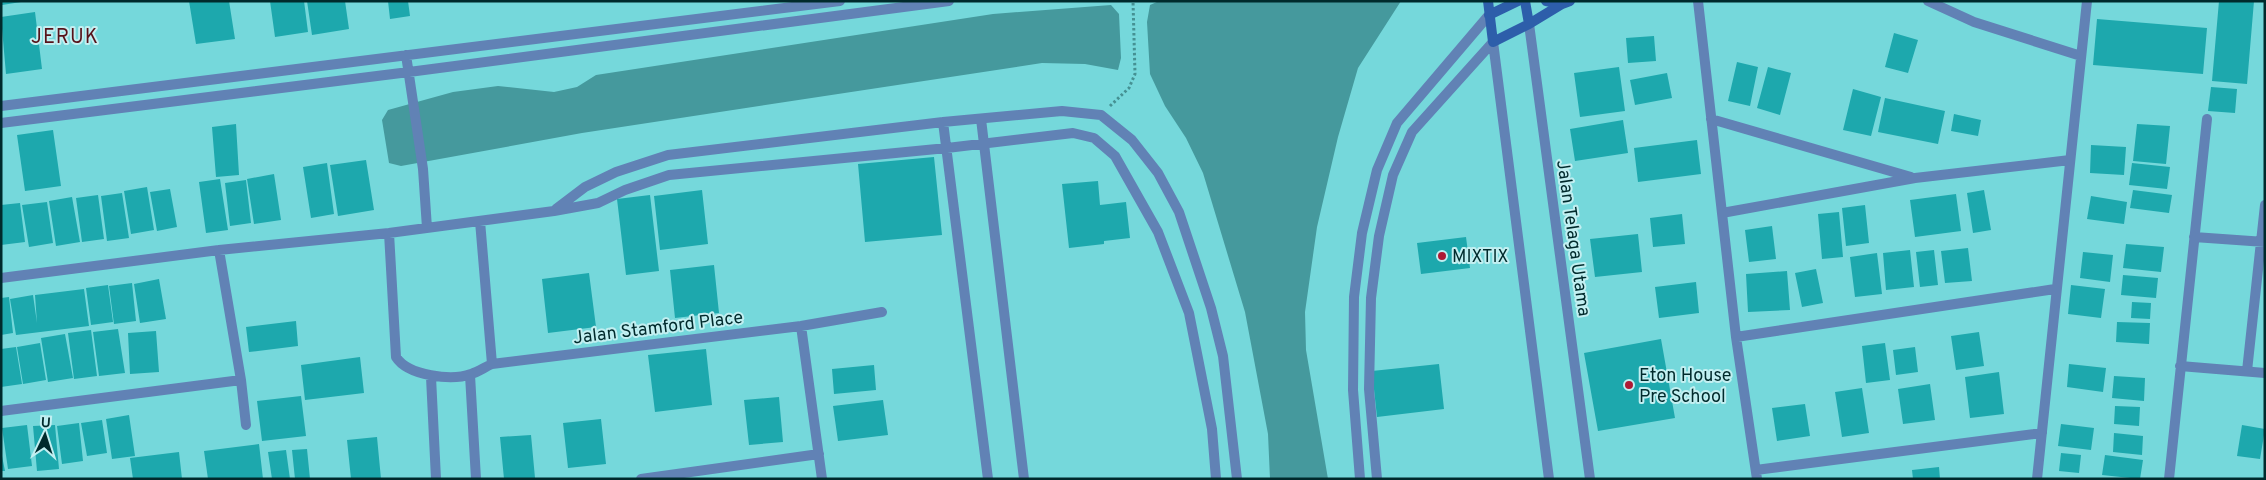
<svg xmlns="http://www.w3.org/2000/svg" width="2266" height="480" font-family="Overpass,sans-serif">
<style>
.water{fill:#45999d}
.building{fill:#1da8ad}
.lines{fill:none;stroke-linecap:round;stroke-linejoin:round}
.path{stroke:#459193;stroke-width:3;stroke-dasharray:2.5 2.5;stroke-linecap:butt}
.street{stroke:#6182b5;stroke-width:10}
.secondary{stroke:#2d5eaa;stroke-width:10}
.poi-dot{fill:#ae1a34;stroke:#c2eff1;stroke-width:2}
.labels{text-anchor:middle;stroke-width:4;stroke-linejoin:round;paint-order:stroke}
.street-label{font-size:18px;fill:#002a2c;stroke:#c2eff1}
.poi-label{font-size:18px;fill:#002a2c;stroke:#c2eff1;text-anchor:start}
.quarter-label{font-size:20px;letter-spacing:1px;fill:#57121a;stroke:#c2eff1}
</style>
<rect width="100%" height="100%" fill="#75d8db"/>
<!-- water -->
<path class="water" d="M1159,1h242l-43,67 -20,69 -21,90 -12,85 1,38 22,129h-58l-2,-45 -23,-122 -42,-139 -17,-35 -21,-32 -15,-32 -3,-52 3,-17z
M1111,5l8,9 2,44 -3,12 -33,-6 -43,-1 -460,70 -181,33 -12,-3 -7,-43 6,-10 65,-18 45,-6 56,6 23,-5 19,-12 397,-61z"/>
<!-- building -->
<path class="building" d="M2,1h19v1l-19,3z
M189,1h40l6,38 -39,5z
M270,1h34l4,31 -33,5z
M307,1h38l4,28 -37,6z
M388,1h20l2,15 -20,3z
M2219,1h35l-7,83 -35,-3z
M35,12l7,57 -36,5 -5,-57z
M2097,19l110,9 -4,46 -110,-9z
M1894,33l24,7 -10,33 -23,-6z
M1654,36l2,25 -28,2 -2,-25z
M1737,62l21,5 -8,39 -22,-5z
M1619,67l6,44 -45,6 -6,-44z
M1768,67l23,6 -11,42 -23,-7z
M1667,73l5,25 -37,7 -5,-25z
M2211,87l26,2 -2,24 -27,-2z
M1853,89l28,8 -10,39 -28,-6z
M1885,98l60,13 -7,33 -60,-12z
M1954,114l27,6 -3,16 -27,-5z
M1623,120l5,33 -53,8 -5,-32z
M236,124l3,51 -23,2 -4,-50z
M2137,124l33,2 -4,38 -33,-3z
M53,130l8,56 -36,5 -8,-56z
M1697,140l4,34 -63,8 -4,-34z
M2091,145l35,2 -2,28 -34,-2z
M934,157l8,78 -77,7 -7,-78z
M366,160l8,50 -36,6 -8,-51z
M327,163l7,51 -23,4 -8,-51z
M2132,163l38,4 -3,22 -38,-4z
M274,174l7,46 -27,4 -7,-45z
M220,179l8,51 -22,3 -7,-51z
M246,180l5,43 -21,3 -5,-43z
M1098,181l2,24 26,-3 4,36 -26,3v3l-35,4 -7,-64z
M147,187l7,43 -23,4 -7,-43z
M170,189l7,38 -20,4 -7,-39z
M702,190l6,54 -48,6 -6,-54z
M1984,190l7,40 -18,3 -6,-40z
M2133,190l39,5 -3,18 -39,-5z
M122,193l7,45 -22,3 -6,-45z
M1956,194l5,37 -46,6 -5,-37z
M98,195l6,44 -22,3 -6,-44z
M650,195l9,76 -33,4 -9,-76z
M2091,196l36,6 -3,22 -37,-5z
M72,197l8,45 -24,4 -7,-45z
M47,202l6,41 -24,4 -7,-42z
M20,203l5,39 -24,3v-40z
M1865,205l4,38 -23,3 -4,-38z
M1839,212l4,45 -21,2 -4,-45z
M1682,214l3,30 -32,3 -3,-29z
M1772,226l4,33 -27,3 -4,-32z
M1638,234l4,38 -47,5 -5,-38z
M1466,237l4,31 -49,6 -4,-31z
M2126,244l38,3 -3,25 -38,-4z
M1968,248l4,33 -27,2 -4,-32z
M1910,250l4,37 -28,3 -3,-37z
M1934,250l4,35 -18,2 -4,-35z
M2083,252l30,3 -3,27 -30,-4z
M1877,253l5,41 -27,3 -5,-40z
M714,265l5,48 -44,5 -5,-48z
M1816,269l7,34 -21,4 -7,-34z
M1787,271l3,39 -42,2 -2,-38z
M589,273l7,54 -48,6 -6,-54z
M2123,275l35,3 -2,20 -35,-3z
M159,279l7,40 -26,4 -6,-39z
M1696,282l3,31 -40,5 -4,-31z
M132,283l4,38 -22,3 -5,-38z
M108,285l5,37 -22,3 -5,-37z
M2071,285l34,4 -4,29 -33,-4z
M84,289l5,37 -73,9 -6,-36 23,-4 4,28 -2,-28z
M9,297l4,36 -12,2v-37z
M2132,302l19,1 -1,16 -19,-1z
M296,321l2,25 -49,6 -3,-25z
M2117,322l33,1 -1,21 -33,-2z
M118,329l7,44 -26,3 -6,-44z
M91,330l6,46 -23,3 -6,-46z
M156,331l3,41 -29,2 -2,-41z
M1979,332l5,34 -28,4 -5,-34z
M65,334l8,44 -25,4 -7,-44z
M1661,339l14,79 -77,13 -14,-78z
M40,343l6,37 -23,4 -6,-37z
M1885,343l5,37 -24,3 -4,-37z
M16,347l6,37 -21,3v-38z
M1915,347l3,25 -22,3 -3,-25z
M706,349l6,56 -57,7 -7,-57z
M360,357l4,36 -59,7 -4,-35z
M1439,364l5,45 -67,8 -5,-46z
M2069,364l37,4 -3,24 -36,-5z
M874,365l2,25 -42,4 -2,-25z
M1999,372l5,42 -34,4 -5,-41z
M2114,376l31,2 -1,23 -32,-3z
M1930,384l5,36 -32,4 -5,-35z
M1862,388l7,45 -27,4 -7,-45z
M301,396l5,40 -44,5 -5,-40z
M779,397l4,45 -34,3 -5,-45z
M883,400l5,35 -50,6 -5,-35z
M1805,404l5,32 -33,5 -5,-33z
M2115,406l25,1 -1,19 -25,-2z
M129,415l6,41 -23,3 -6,-40z
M601,419l5,45 -38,4 -5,-45z
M102,420l5,33 -20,3 -6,-33z
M79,423l4,38 -21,3 -5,-38z
M2061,424l33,4 -3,22 -33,-4z
M27,425l5,41 -24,3 -6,-41z
M55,425l4,44 -22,2 -4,-45z
M2242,425l23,4 -5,30 -23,-3z
M2114,433l29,3 -1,19 -29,-3z
M531,435l4,43 -31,1 -4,-42z
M377,437l4,42h-30l-4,-39z
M259,444l4,35h-55l-4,-28z
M307,449l3,30h-15l-3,-29z
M286,450l4,29h-18l-4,-27z
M1,451l4,20h-4z
M179,452l3,27h-49l-3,-21z
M2061,453l20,2 -2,18 -20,-2z
M2105,455l38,5 -3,19 -38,-4z
M1939,467l1,12h-27l-1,-9z"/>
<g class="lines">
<!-- path -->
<path class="path" d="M1110,106l19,-18 6,-14 -2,-73"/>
<!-- street -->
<path class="street" d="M1698,1l38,336 21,142
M1928,1l46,21 107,34
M1529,24l61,455
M1493,42l56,437
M406,55l17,114 4,59
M1,106l839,-105
M981,119l43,360
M1711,119l200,58
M943,122l45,357
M1,123l408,-51 540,-71
M556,209l29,-22 31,-15 52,-17 275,-33 119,-11 39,4 31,25 26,33 21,39 32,96 12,48 14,123
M1722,213l193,-35 155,-18
M480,221l12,143
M389,233l7,124c12,19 56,24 75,17 7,-2 14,-7 21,-10l309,-38 81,-14
M2194,237l71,5
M219,250l22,130 5,45
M1,278l218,-28 170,-17 165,-22 44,-8 27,-13 44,-15 278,-27 126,-15 21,5 21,18 43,76 31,81 23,116 4,50
M801,326l21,153
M1736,337l319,-48
M2180,366l85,7
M2247,371l18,-166
M470,375l6,104
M431,377l5,102
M1,411l240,-31
M1756,470l286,-37
M641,479l178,-25
M1360,479l-7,-89 1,-93 8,-64 15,-63 20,-47 92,-108
M1377,479l-8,-90 2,-91 8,-62 14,-61 19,-43 81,-90
M2037,479l50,-478
M2169,479l38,-360"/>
<!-- secondary -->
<path class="secondary" d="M1488,1l5,41 36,-18 33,-20 8,-3
M1525,1l4,23
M1546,1l16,3
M1489,15l29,-14"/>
</g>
<!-- markers -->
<g class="poi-dot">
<circle cx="1442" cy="256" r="5"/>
<circle cx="1629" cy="385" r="5"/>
</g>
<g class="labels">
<!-- street labels -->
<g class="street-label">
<text transform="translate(1574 238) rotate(82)" y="6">Jalan Telaga Utama</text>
<text transform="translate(658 327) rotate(-7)" y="6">Jalan Stamford Place</text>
</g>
<!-- poi labels -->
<g class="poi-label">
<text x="1452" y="262">MIXTIX</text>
<text x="1639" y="381">Eton House<tspan x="1639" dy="21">Pre School</tspan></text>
</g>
<!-- quarter labels -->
<g class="quarter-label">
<text x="65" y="43">JERUK</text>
</g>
</g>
<!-- border -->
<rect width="2266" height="480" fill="none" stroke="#002a2c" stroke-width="5"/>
<!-- north arrow -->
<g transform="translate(45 435) rotate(4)" stroke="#c2eff1" stroke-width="4" paint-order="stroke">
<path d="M0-4L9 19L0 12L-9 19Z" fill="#002a2c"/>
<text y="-8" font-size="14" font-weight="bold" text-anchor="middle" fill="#002a2c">U</text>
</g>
</svg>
